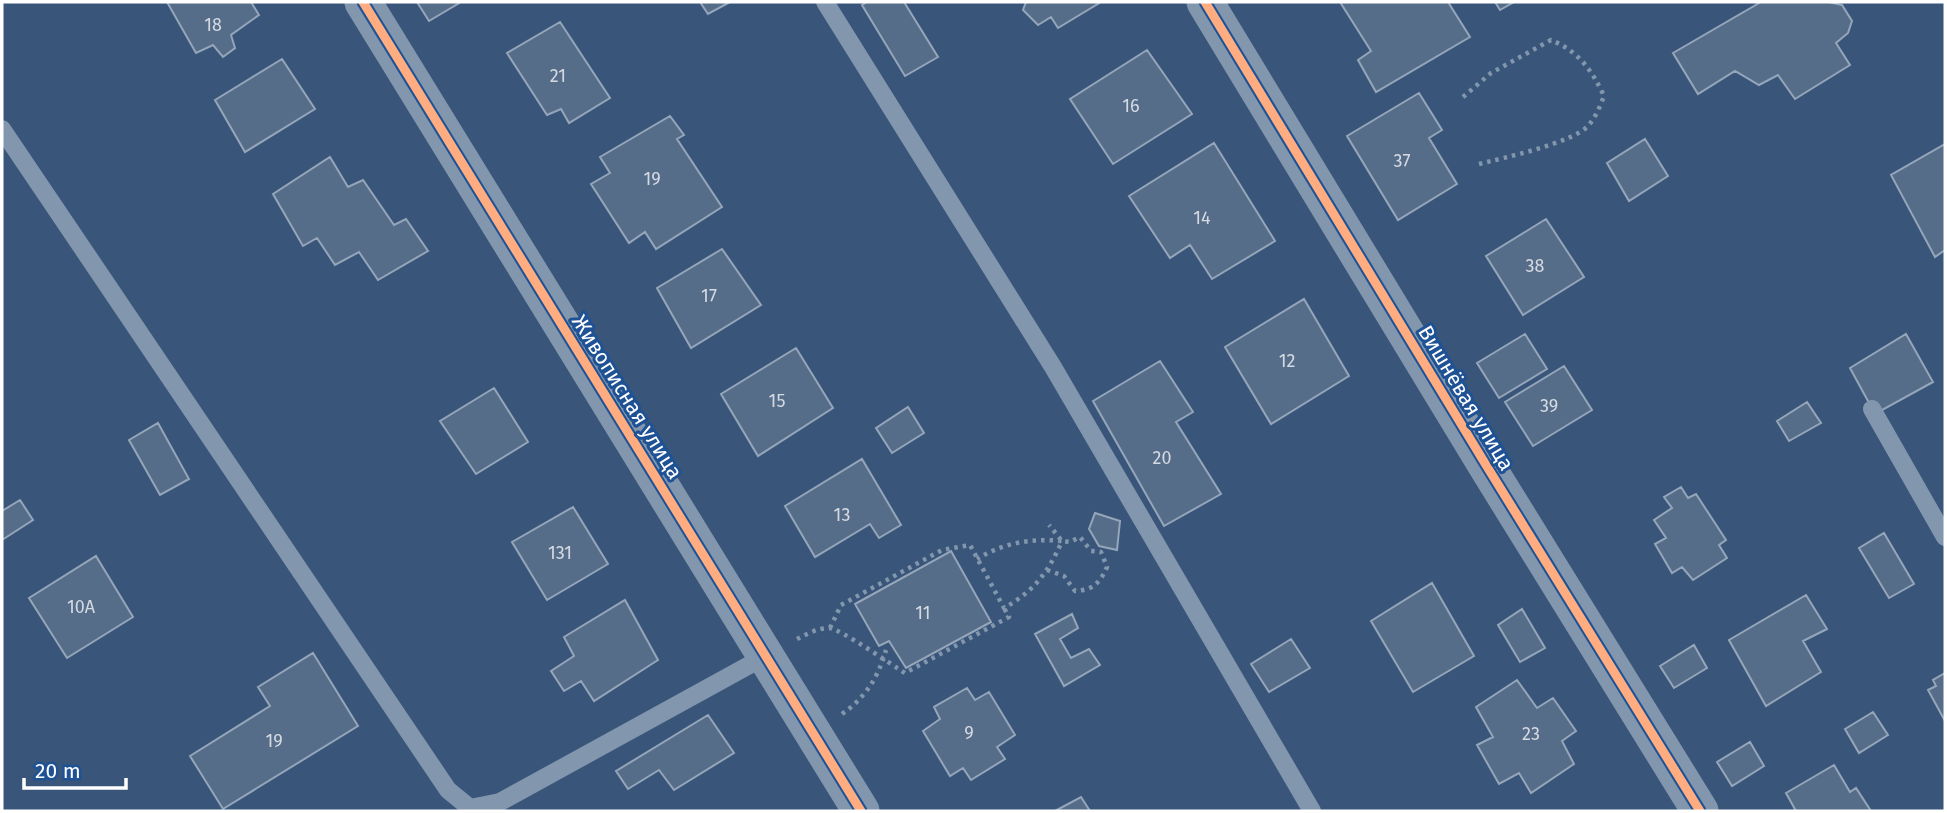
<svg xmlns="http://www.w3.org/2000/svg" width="1947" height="813" font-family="'Fira Sans',sans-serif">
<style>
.building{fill:#566d89;stroke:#96a6ba;stroke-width:2}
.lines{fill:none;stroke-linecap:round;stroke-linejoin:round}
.path{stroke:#8296ad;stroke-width:4.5;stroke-dasharray:3.5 5;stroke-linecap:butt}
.service{stroke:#8296ad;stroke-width:18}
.minor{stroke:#8296ad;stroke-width:37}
.cycleway-casing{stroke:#1e5295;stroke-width:13}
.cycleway{stroke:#ffac80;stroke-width:9}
.labels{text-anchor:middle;stroke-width:6;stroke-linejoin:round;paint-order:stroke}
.number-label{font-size:18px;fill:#d5dae2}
.street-label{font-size:21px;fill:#fff;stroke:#1e5295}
</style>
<rect width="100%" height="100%" fill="#39567a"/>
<!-- building -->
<path class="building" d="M167,2h84l8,13 -28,20 4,13 -12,9 -10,-12 -17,8z
M417,2h44l-32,19z
M700,2h30l-22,12z
M867,2h37l34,55 -33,19 -43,-71z
M1026,2h75l-43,26 -7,-11 -13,8 -15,-15z
M1340,2h108l22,35 -94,55 -18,-32 13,-9z
M1495,2h19l-14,8z
M1761,2h67l14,3 10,16 -4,12 -12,10 14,22 -55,34 -17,-24 -19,10 -24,-14 -37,23 -25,-41z
M560,22l50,76 -41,25 -8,-14 -14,6 -40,-62z
M1147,50l45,64 -79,50 -43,-65z
M282,59l33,50 -70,43 -30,-52z
M1419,93l23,37 -13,8 28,46 -59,36 -51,-84z
M670,116l14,19 -7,4 45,68 -66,42 -11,-17 -16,11 -38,-59 19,-11 -10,-16z
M1645,139l23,37 -39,25 -22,-38z
M1214,143l61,98 -63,38 -22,-34 -20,13 -41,-62z
M1945,144v106l-10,7 -44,-82z
M330,157l18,30 15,-7 31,45 12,-6 22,32 -50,29 -19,-28 -24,13 -18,-27 -14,8 -30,-52z
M1546,219l38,58 -61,38 -37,-59z
M722,249l39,56 -70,43 -34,-60z
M1304,299l45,77 -78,48 -46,-77z
M1525,334l22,35 -48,29 -22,-35z
M1906,334l27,48 -58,32 -25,-46z
M796,348l37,60 -75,48 -37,-62z
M1160,361l33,51 -17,10 45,72 -57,32 -71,-125z
M1564,366l28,44 -59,36 -28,-44z
M494,388l34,54 -52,32 -36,-53z
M1807,402l14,21 -32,18 -12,-20z
M908,407l16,26 -32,20 -16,-25z
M158,423l31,56 -29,16 -31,-55z
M862,459l39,66 -22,13 -9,-14 -55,33 -30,-51z
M1681,487l7,11 8,-4 30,46 -7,5 8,13 -34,22 -11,-13 -10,6 -17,-29 11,-6 -12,-18 18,-12 -8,-11z
M20,500l13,20 -31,20v-29z
M573,507l35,57 -61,36 -35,-58z
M1095,513l25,8 -3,29 -18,-4 -10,-17z
M1884,533l30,51 -25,14 -30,-50z
M951,551l40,71 -85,46 -17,-27 -10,5 -24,-42z
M96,556l37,61 -66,41 -38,-60z
M1432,583l42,73 -61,36 -42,-71z
M1806,595l21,34 -24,12 18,31 -55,34 -37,-66z
M625,600l33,60 -64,41 -13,-20 -17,10 -13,-20 23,-15 -10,-19z
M1522,609l23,39 -25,14 -22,-37z
M1072,614l6,14 -18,11 11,19 18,-9 11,16 -36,21 -29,-52z
M1291,639l19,29 -41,24 -18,-28z
M1694,645l13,23 -33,20 -14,-22z
M313,653l45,73 -135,83 -33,-53 80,-50 -12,-19z
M1945,673v48l-17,-31 8,-4 -3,-6z
M1517,680l20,28 16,-10 23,33 -14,10 12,23 -43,29 -12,-20 -20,11 -22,-39 16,-8 -17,-30z
M967,688l8,12 14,-8 26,43 -18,12 8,12 -34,21 -8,-12 -13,8 -27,-45 17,-12 -6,-12z
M1873,712l15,23 -29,18 -14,-24z
M708,715l26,38 -60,37 -15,-20 -31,19 -12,-18z
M1750,742l14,24 -32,20 -15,-24z
M1834,765l16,27 6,-4 15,23h-75l-10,-18z
M1081,797l9,14h-35z"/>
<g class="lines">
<!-- path -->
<path class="path" d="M1463,97l28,-24 60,-33c27,11 41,30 53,56 -4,10 -8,21 -16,30 -16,17 -85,32 -109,38
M1047,570l17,6 11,15c18,-1 25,-8 32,-24l-6,-15 -10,-1 -11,-14 -10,5 -8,-1 -13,-16
M830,628l11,-23 101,-55 28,-5 34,63c30,-17 44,-35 58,-67 -31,-3 -59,2 -85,18
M797,639c10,-5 21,-11 32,-11 10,0 63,37 76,45l104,-56 -5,-9
M842,714c23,-16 36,-36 44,-64"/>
<!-- service -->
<path class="service" d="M825,2l228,365 259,444
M2,129l446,661 22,18 30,-6 266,-146
M1872,409l73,128"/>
<!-- minor -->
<path class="minor" d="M363,2l498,809
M1205,2l281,463 214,346"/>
<defs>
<path id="cycleway" d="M363,2l498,809
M1205,2l281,463 214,346"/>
</defs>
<!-- cycleway casing -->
<use href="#cycleway" class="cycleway-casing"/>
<!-- cycleway -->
<use href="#cycleway" class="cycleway"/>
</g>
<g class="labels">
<!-- number labels -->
<g class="number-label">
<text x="213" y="31">18</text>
<text x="558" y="82">21</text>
<text x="1131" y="112">16</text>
<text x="1402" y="167">37</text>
<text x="652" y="185">19</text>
<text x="1202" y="224">14</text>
<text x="1535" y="272">38</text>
<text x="709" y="302">17</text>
<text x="1287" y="367">12</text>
<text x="777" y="407">15</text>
<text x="1549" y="412">39</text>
<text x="1162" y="464">20</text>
<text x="842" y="521">13</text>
<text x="560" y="559">131</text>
<text x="81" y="613">10А</text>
<text x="923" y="619">11</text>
<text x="969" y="739">9</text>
<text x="1531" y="740">23</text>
<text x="274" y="747">19</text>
</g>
<!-- street labels -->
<g class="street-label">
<text transform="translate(627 397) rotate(58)" y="7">Живописная улица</text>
<text transform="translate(1466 398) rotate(59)" y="7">Вишнёвая улица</text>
</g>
</g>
<!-- border -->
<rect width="1947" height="813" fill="none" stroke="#ffffff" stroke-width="7"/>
<!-- scale -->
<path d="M24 778v10h102v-10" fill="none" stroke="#ffffff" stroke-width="3.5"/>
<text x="35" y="778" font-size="21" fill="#ffffff" stroke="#1e5295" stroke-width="5" paint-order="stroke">20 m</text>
</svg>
